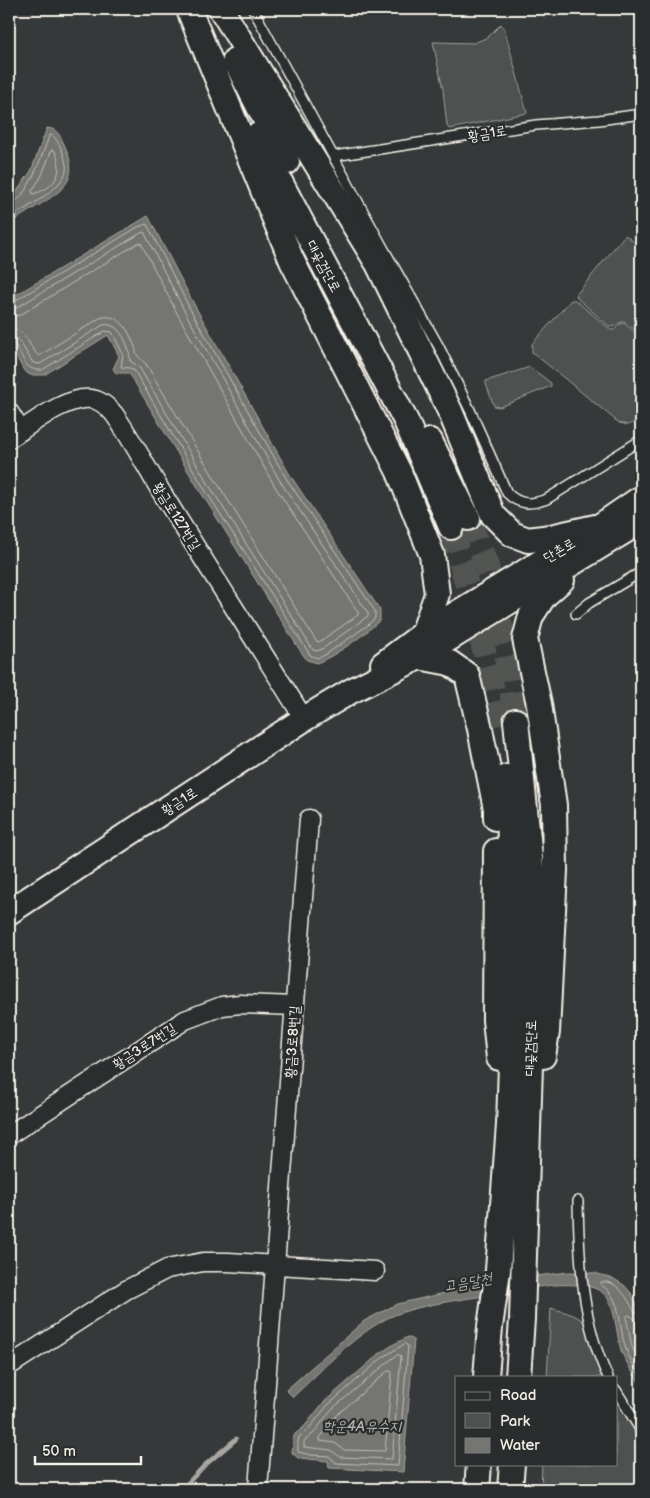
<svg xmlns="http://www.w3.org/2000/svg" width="650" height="1498" font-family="'Balsamiq Sans','Poor Story',sans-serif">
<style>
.green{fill:#4e514f;stroke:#a1a19c}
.water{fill:#757572;stroke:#a8a7a1}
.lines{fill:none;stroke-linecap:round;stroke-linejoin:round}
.shore{stroke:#c1bfb9;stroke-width:1}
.stream{stroke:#a8a7a1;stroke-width:4.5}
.secondary-tunnel{stroke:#525553;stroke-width:24;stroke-dasharray:24 12;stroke-linecap:butt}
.lane-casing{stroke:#f4f1e8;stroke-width:12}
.street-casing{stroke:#f4f1e8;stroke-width:21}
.secondary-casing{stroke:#f4f1e8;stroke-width:28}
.lane{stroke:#2a2d2e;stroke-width:9}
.street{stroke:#2a2d2e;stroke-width:18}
.secondary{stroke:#2a2d2e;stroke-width:24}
.labels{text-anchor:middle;stroke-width:4.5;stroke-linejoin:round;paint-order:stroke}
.street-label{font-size:14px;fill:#f4f1e8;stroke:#2a2d2e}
.water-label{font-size:15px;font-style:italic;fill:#b4b3ad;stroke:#2a2d2e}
</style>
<rect width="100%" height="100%" fill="#363939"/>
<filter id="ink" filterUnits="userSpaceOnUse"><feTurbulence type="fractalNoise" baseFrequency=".02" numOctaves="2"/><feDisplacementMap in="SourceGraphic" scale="10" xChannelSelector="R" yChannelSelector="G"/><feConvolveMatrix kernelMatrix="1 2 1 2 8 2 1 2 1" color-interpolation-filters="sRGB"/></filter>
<g filter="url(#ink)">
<!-- green -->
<path class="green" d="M501,24l3,3 23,86 -78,16 -2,-3 -4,-36 -10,-48 41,1 14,-6z
M624,236h3l14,12v87l-17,-14 -5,2 -5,4 -5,-1 -31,-27 -2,-4z
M571,300h4l36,30h3l6,-6 4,-1 17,15v81l-13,6 -9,-2 -87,-71v-8z
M530,367l21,16v3l-51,21 -6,-1 -8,-22v-3z
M551,1308c10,3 24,6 32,13 5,5 13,44 19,56h-55z
M616,1400l12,18 13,26v45h-100l1,-25h74z"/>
<!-- water -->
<path class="water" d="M47,128c9,0 13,7 16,14 18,36 3,47 -27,65 -9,5 -18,12 -27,16v-20l22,-32z
M148,216l47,90 95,169 90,135v10c-14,14 -45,36 -63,43l-10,-3 -6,-8 -101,-161 -71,-118h-13l-3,-4 6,-13 -11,-21 -64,40h-14l-6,-4 -15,-28v-44z
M569,1272l26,1 19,6 10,6 7,8 10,20v72c-7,-10 -14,-21 -19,-32 -6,-15 -6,-51 -19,-60 -8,-6 -18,-8 -28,-8 -24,-2 -48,4 -72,8 -34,6 -91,11 -121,28 -33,19 -61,50 -89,76l-7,-7 78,-69 33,-17 61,-14 78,-14z
M408,1337l6,3 -11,132 -74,-4 -1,-7 -30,-3 -6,-5 1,-14 2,-5 9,-7 19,-24 56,-49 15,-10z"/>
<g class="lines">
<!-- shore -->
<path class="shore" d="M52,150l3,1c10,22 0,37 -22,43l-1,-3 9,-14z
M9,205c17,-2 35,-54 40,-69l3,-1c6,5 9,13 12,21 1,5 3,10 2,15 -3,17 -42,39 -57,47
M9,303l4,-1 125,-75 9,-3 43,85 96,169 89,133v7l-7,7 -43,30 -8,3 -7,-3 -106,-167 -70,-118 -4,-2 -9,-1 2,-13 -11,-22 -7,-1 -63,39c-24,2 -17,-25 -33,-28
M9,309l7,-1 125,-75 3,-1 41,80 95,169 88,132v3l-46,33 -5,2 -4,-1 -104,-165 -70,-118 -9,-6c0,-14 -10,-40 -27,-36l-63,39 -7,-1 -15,-24 -9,-3
M9,317l11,-2 118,-72h3l37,72 96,170 84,127v3l-39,27 -3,-1 -100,-160 -70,-117c-3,-3 -7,-6 -9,-9 -1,-2 -1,-5 -2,-8 -6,-16 -15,-35 -35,-29l-61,38c-12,-10 -11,-27 -30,-28
M641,1314l-6,-2c-8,-13 -16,-32 -34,-30v3c22,13 17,42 25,64 4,10 9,20 15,28
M641,1320l-6,-1 -6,-4 -3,2 6,30 9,18
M405,1344l3,2 -10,120 -62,-3 -7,-7 -18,-1 -13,-3v-11l1,-4 9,-7 19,-24 55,-48z
M397,1355h3l1,2 -9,102 -52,-2 -9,-7 -27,-3v-6l9,-7 18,-24z
M388,1371h3l1,2 -7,78 -41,-1 -9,-7 -15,-2v-3l17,-23z"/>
<!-- stream -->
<path class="stream" d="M182,1489l23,-24 31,-26"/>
<!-- secondary-tunnel -->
<path class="secondary-tunnel" d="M468,518l19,48 15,65 14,90
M451,527l29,106 21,92"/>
<defs>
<path id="lane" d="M253,9l128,235 57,101 32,65 37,83c12,12 24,12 40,6l94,-59
M334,156l202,-31 63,-5 42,-6
M576,614l13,-11 52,-31
M578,1201c1,59 4,122 30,176
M616,1390l25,41"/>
<path id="street" d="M9,412l12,19
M9,439c21,-14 61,-47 87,-39 8,3 13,8 18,14 20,28 35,59 53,87 45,73 92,145 137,218
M9,1135l176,-115 37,-14 18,-2 55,2
M9,1366l117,-76 41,-21 36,-7h25l147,9
M258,1489l51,-670"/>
<path id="secondary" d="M221,9l157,255 72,147 43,104 19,19 16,6 23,-3 49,-11
M189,10l103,251 107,211 33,83 5,39 -14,40
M235,60l52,102
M256,136l150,285 45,106
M430,441l38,77
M419,657l31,6 17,12 13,54 16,80v9
M383,664l40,-30 177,-108 41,-28
M516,721l19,186 -13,412 -4,58
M496,851l-1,169 4,38
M9,912l295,-193 47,-28 68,-34 222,-136
M543,1056l4,-24 8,-162 -1,-65 -15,-101 -14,-65 6,-23 13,-20 18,-16
M486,1377l4,-50 8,-57 11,-145 6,-180 -8,-168
M477,1489l2,-25
M510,1489l2,-25"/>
</defs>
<!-- lane casing -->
<use href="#lane" class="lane-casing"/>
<!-- street casing -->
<use href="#street" class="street-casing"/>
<!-- secondary casing -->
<use href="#secondary" class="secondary-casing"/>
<!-- lane -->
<use href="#lane" class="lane"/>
<!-- street -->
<use href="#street" class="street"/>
<!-- secondary -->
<use href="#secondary" class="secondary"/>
</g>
</g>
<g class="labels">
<!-- street labels -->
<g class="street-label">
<text transform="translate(487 133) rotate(-10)" y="5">황금1로</text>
<text transform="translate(324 266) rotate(62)" y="5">대곶검단로</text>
<text transform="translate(177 516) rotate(58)" y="5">황금로127번길</text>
<text transform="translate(559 550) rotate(-31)" y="5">단촌로</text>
<text transform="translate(179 801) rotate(-33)" y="5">황금1로</text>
<text transform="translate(292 1042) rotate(-86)" y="5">황금3로8번길</text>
<text transform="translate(144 1046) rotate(-33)" y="5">황금3로7번길</text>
<text transform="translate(530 1048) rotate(-88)" y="5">대곶검단로</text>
</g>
<!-- water labels -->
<g class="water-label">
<text transform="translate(468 1282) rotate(-10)" y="5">고음달천</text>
<text x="362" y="1431">학운4A유수지</text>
</g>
</g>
<!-- margin -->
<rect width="650" height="1498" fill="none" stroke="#2a2d2e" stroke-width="30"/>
<rect x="15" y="15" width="620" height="1468" fill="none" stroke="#f4f1e8" stroke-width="2" filter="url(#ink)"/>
<!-- legend -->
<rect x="455" y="1376" width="162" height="90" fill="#2a2d2e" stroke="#7b7b78"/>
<rect x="465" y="1392" width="25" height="8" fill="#2a2d2e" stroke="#7b7b78"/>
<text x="500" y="1400" font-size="15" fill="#f4f1e8">Road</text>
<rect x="465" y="1413" width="25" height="15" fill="#4e514f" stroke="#7b7b78"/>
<text x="500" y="1426" font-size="15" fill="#f4f1e8">Park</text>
<rect x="465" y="1438" width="25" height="15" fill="#757572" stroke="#7b7b78"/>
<text x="500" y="1450" font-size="15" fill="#f4f1e8">Water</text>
<!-- scale -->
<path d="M35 1456v8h106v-8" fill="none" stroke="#f4f1e8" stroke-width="2.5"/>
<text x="42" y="1456" font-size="15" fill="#f4f1e8" stroke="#2a2d2e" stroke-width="4" paint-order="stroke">50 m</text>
</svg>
